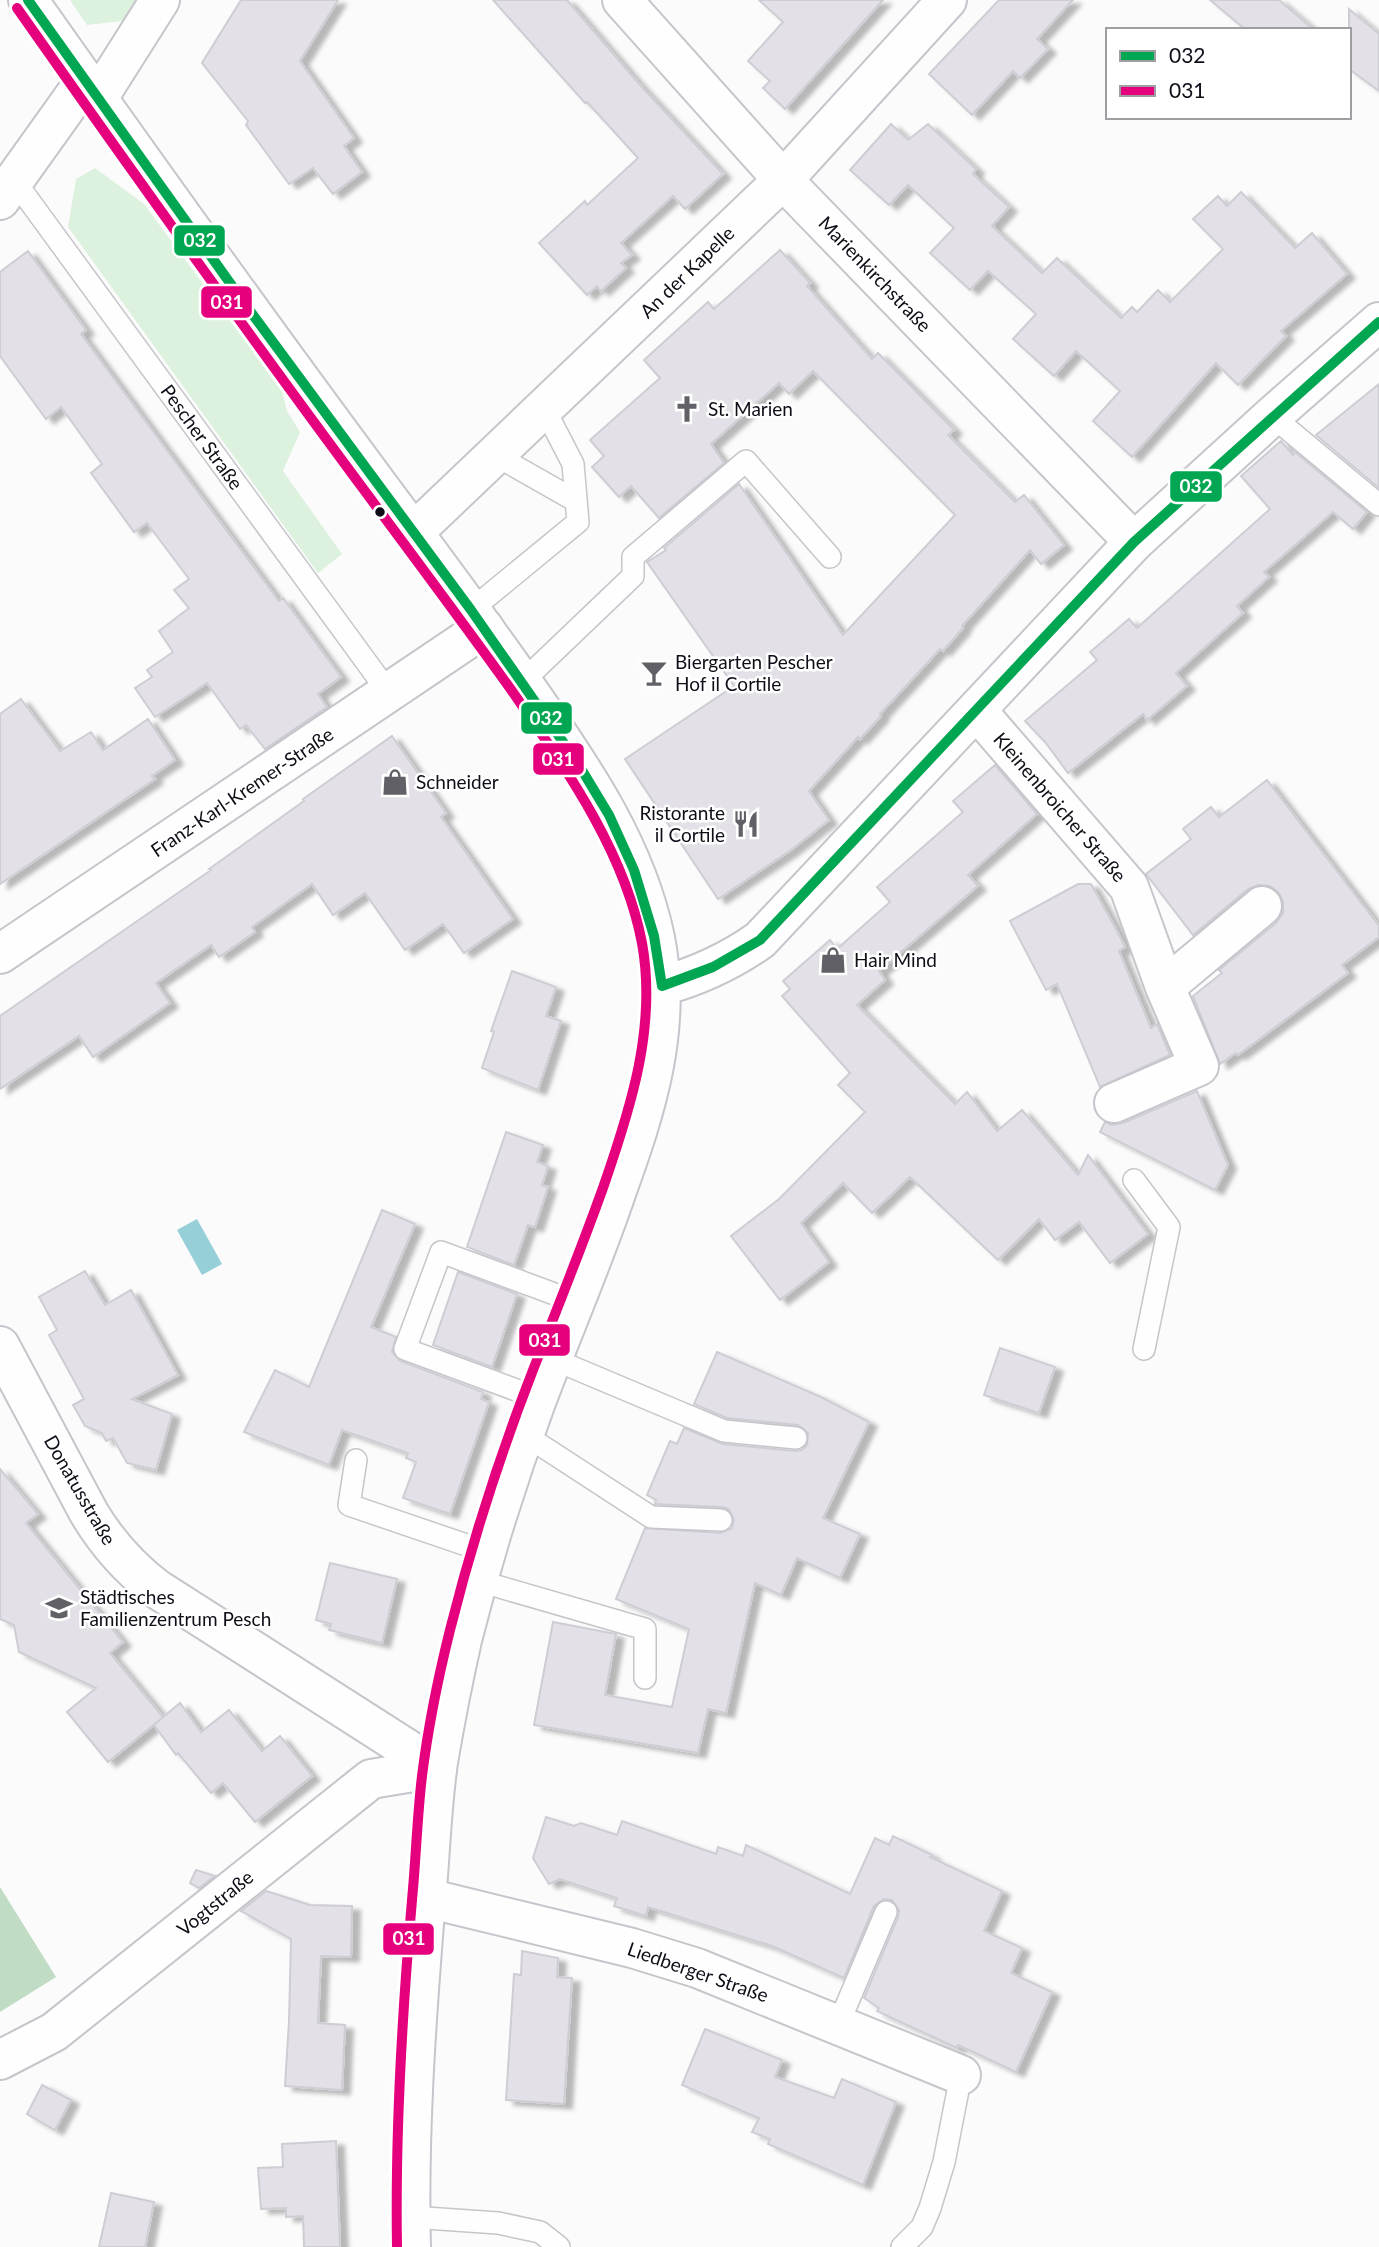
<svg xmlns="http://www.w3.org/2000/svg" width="1379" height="2247" font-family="Lato,sans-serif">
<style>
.green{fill:#dcf1de}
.forest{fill:#c0dcc5}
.water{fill:#96cfd7}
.building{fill:#e3e1e7;stroke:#cfcdd4;stroke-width:2;filter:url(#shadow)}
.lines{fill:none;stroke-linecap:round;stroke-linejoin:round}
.lane-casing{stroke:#c6c5cb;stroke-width:24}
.street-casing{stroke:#c6c5cb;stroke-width:42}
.secondary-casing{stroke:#c6c5cb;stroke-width:42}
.lane{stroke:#fefefe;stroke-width:21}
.street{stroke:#fefefe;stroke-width:38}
.secondary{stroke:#fefefe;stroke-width:38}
.bus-1-casing{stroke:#fff;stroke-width:16}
.bus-2-casing{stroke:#fff;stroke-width:16}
.bus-1{stroke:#00a651;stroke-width:10}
.bus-2{stroke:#e5007d;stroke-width:10}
.bus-dot{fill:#0f0d18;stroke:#fff;stroke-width:2.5}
.labels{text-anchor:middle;stroke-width:5;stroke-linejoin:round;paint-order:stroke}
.street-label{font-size:19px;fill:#0f0d18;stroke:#fff}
.poi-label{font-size:19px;fill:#0f0d18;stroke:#fff;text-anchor:start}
.line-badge{stroke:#fff;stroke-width:2.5}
.badge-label{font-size:19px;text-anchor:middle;font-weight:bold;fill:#fff}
</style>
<defs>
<filter id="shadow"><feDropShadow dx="8" dy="4.5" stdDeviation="2" flood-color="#0004"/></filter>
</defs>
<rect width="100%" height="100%" fill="#fbfbfb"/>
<!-- green -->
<path class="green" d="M70,0h75l-23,21 -35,4z
M95,168l49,36 138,187 5,20 13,21 -17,39 59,83 -24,19 -250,-346 8,-48z"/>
<!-- forest -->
<path class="forest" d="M0,1887l56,90 -56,35z"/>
<!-- water -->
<path class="water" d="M197,1219l25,45 -20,11 -25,-45z"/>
<!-- building -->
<path class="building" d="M241,0h97l-38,61 54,77 -10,8 18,26 -29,22 -20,-26 -24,16 -43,-59 2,-4 -46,-58z
M493,0h74l73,85 83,89 -38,35 -12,-13 -52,47 11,12 -11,8 5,5 -25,23 -4,-5 -10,9 -48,-52 46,-42 2,4 51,-47 -51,-56 -2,1z
M759,0h124l-98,109 -22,-21 7,-7 -22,-20 35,-39z
M999,0h74l-36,39 11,10 -28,29 -7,-7 -41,44 -43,-41z
M1210,0h69l35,30h-68z
M1349,9l30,25v57l-30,-22z
M891,124l17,16 20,-16 48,45 -3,5 36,33 -17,19 50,47 15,-15 64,60 11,-11 5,5 21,-22 12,12 53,-53 -30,-30 25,-23 9,10 14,-14 54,56 17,-15 35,41 -66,57 5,5 -48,49 -22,-22 -84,94 -39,-36 27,-30 -44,-40 -22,25 -41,-37 23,-25 -48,-43 -18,19 -40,-37 24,-25 -46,-43 -19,20 -39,-35z
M780,250l30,33 -3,3 65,73 6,-6 76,77 -6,5 67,67 9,-7 40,50 -23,19 -11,-14 -68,76 1,2 -20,23 -3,-2 -60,65 1,2 -21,23 -2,-2 -49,54 20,29 -38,30 -73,49 -93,-140 109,-73 -87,-124 19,-12 -2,-2 75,-64 104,151 112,-120 -142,-144 -24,23 -10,-11 -68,61 13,19 -65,55 -28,-32 -12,11 -27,-30 12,-11 -14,-16 70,-62 -16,-18 64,-58 6,7z
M28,251l58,79 -5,4 85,115 113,152 4,-3 58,79 -23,17 9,13 -62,42 -19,-24 -6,4 -33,-46 -52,34 -20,-29 17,-11 -5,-7 26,-18 -14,-21 30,-23 -15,-18 15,-11 -42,-56 -13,9 -43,-59 11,-9 -41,-57 -15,12 -46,-63v-84z
M1379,384v104l-63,-53z
M1281,441l12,14 2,-3 72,60 -14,17 -20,-17 -69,60 5,5 -32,29 6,7 -67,60 11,13 -40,34 -4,-6 -75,59 -23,-31 -20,-21 72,-61 -7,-8 39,-33 8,9 133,-119 -29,-33z
M21,699l39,52 31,-19 12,18 45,-31 27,41 -23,16 3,3 -155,105v-170z
M392,736l54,77 -5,4 72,102 -49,34 -21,-29 -38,26 -40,-57 -32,22 -21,-31 -60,43 3,5 -36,25 -8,-12 -55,38 14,20 -77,54 -14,-21 -79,53v-73l211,-146 -2,-1 95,-68 -1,-2z
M995,765l42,49 -69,61 10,11 -99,85 6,9 -28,25 98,99 12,-12 30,39 25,-21 56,65 10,-20 60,79 -38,29 -31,-41 -24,18 -16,-21 -41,41 -88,-83 -38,36 -29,-30 -42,40 28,39 -49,38 -49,-64 48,-37 86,-87 -27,-27 12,-12 -68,-77 8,-7 -7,-8 47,-41 7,9 53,-47 -13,-15 86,-75 -10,-11z
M1267,780l112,146v11l-37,28 6,8 -110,82 -2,-2 -16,11 -27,-68 29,-23 -3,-3 57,-47 7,-10v-11l-4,-9 -9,-7 -12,-1 -10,4 -55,46 -47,-61 45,-35 -8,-10 28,-22 8,10z
M1078,884h13l26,47 8,16 -6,4 32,77 6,-4 13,31 -70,32 -43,-103 -11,6 -36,-69z
M512,971l44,16 -10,29 15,5 -23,69 -56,-22 12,-36 -3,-1z
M1197,1091l31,74 -13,25 -115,-58 5,-10 7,3 11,-2z
M506,1132l37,13 -6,17 11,4 -6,19 6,2 -13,40 -7,-2 -14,40 -47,-18z
M382,1210l33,14 -44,103 25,10 -4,15 8,9 83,31 -2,7 8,3 -39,112 -47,-16 13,-36 -10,-4 2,-5 -66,-23 -13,35 -85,-33 31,-62 34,17z
M85,1271l20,34 26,-15 47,85 -46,24 40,15 -16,56 -29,-7 -14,-25 -7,3 -4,-8 -17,-7 -12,-21 11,-6 -35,-64 8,-5 -18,-33z
M458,1272l59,22 -25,73 -59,-22z
M1000,1348l55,19 -16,46 -55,-18z
M717,1352l106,46 46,24 -46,96 37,16 -20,44 -43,-20 -16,37 -26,-12 -29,130 -18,-4 -10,44 -164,-28 19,-103 63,12 -11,61 67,12 17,-78 -73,-30 29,-71 76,5 11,-5 2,-8 -5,-11 -7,-2 -67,-3 1,-4 -9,-5 23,-54 7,3 7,-16 39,16 72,7 7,-1 5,-5 1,-12 -10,-8 -71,-7 -33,-14z
M0,1469l38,45 -12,9 97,119 -13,11 53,64 17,-14 21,29 28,-22 33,41 18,-15 32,40 -57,46 -32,-39 -12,10 -33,-40 -2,2 -22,-30 8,-7 -54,44 -41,-50 29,-24 -77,-36 -5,-27 -14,-6z
M330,1563l67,16 -15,64 -53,-13 2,-6 -15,-4z
M546,1817l28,9 7,-3 36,12 5,-14 94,33 2,-7 25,9 3,-11 104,49 25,-56 14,7 4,-9 39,19 -2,2 72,34 -18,40 38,17 -11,25 41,19 -36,80 -58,-27 -1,3 -80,-37 2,-3 -15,-10 34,-81 1,-7 -7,-10 -8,-1 -10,7 -30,72 -72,-32 -124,-39 -2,9 -32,-10 3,-8 -57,-19 -11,5 -16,-26z
M196,1870l19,6 -16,12 -9,-5z
M266,1891l44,14 42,1 -1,51 -30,-1 -3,67 27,2 -3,65 -57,-4 4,-65 2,-82 -50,-28z
M522,1951l36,7 -1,19 15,1 -8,126 -58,-4 8,-126 7,1z
M705,2029l77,31 -7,17 59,21 8,-19 54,23 -33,83 -95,-41 2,-5 -18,-7 7,-14 -77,-33z
M42,2085l29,15 -16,30 -28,-16z
M336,2141l4,106h-36l-1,-31 -17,1v-9l-25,1 -3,-41 25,-1 -1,-23z
M111,2193l43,9 -9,45h-46z"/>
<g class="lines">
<defs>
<path id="lane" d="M14,180l375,513
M1272,416l107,89
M495,455l81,46
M471,610l107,-88 -5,-58 -29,-56
M522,682l111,-106v-19l113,-96 84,96
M1134,1180l35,47 -25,122
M553,1359l171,72 72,7
M538,1398l-133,-49 36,-97 135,50
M525,1435l126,82 70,3
M356,1460l-7,45 138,47
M479,1581l166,48v49
M838,2025l48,-113
M411,2217l87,6 42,9 19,15
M902,2247l20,-20 8,-19 14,-46 17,-87"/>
<path id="street" d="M622,0l161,180 351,362
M98,98l62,-98
M0,200l85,-119
M414,532l369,-352 164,-180
M977,711l152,176 36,100 34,79 -85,37
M0,954l484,-326
M1165,987l97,-81
M0,1346l89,167c18,30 40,55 68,76l280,179
M427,1898l205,50 65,20 264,107
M0,2060l54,-28 317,-253 66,-11"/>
<path id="secondary" d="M28,0c115,163 231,325 350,485 52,70 104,139 154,211 52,75 104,151 123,242 18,90 -9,172 -39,255 -24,71 -54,139 -80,209 -29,78 -54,158 -74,238 -9,40 -17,81 -24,122 -7,49 -8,100 -13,149 -9,112 -17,224 -14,336
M662,986c36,-10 67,-24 98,-46l374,-398 138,-126 107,-94"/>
</defs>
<!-- lane casing -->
<use href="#lane" class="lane-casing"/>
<!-- street casing -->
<use href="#street" class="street-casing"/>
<!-- secondary casing -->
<use href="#secondary" class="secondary-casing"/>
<!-- lane -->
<use href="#lane" class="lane"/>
<!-- street -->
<use href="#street" class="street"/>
<!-- secondary -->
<use href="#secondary" class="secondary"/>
<defs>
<path id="bus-1" d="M28,0l222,311 221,299 106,152 32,53 25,55 20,66 8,50
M662,986l51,-19 47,-27 374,-398 245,-220"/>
<path id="bus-2" d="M17,8c109,155 220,310 333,463 54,73 109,146 162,220 53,77 112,158 130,252 15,83 -11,164 -38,242 -22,62 -47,124 -71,185 -33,85 -61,172 -83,260 -12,48 -22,98 -28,146 -5,42 -6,83 -10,124 -10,115 -17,231 -15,347"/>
</defs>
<!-- bus-1 casing -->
<use href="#bus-1" class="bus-1-casing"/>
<!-- bus-2 casing -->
<use href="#bus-2" class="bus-2-casing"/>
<!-- bus-1 -->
<use href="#bus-1" class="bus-1"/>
<!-- bus-2 -->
<use href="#bus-2" class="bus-2"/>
</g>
<!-- icons -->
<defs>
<symbol id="church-bare" viewBox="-9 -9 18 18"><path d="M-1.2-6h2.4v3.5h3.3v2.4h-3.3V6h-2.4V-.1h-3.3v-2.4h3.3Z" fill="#626067" stroke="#fff" stroke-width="2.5" paint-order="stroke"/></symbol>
<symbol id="bar-bare" viewBox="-9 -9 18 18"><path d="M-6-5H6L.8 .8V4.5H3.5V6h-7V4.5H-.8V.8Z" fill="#626067" stroke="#fff" stroke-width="2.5" paint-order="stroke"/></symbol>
<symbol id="shop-bare" viewBox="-9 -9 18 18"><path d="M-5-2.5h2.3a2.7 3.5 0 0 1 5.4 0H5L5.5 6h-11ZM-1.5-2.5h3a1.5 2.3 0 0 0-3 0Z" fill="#626067" stroke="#fff" stroke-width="2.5" paint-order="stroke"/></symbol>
<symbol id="restaurant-bare" viewBox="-9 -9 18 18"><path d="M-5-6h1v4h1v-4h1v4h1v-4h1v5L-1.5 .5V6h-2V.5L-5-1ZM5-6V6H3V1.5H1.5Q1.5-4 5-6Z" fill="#626067" stroke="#fff" stroke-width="2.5" paint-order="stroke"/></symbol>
<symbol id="school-bare" viewBox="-9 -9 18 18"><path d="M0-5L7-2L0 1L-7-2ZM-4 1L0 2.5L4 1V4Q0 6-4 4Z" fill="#626067" stroke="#fff" stroke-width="2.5" paint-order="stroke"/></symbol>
</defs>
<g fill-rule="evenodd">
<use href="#church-bare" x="668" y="390" width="38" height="38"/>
<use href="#bar-bare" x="635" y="654" width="38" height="38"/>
<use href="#shop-bare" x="376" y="763" width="38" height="38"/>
<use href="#restaurant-bare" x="727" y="805" width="38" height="38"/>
<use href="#shop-bare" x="814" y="941" width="38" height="38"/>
<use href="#school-bare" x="40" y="1589" width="38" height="38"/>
</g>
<!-- markers -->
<circle class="bus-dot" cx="380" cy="512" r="6"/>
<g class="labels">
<!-- street labels -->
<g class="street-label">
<text transform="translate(687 272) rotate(-44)" y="7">An der Kapelle</text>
<text transform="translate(875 274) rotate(46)" y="7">Marienkirchstraße</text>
<text transform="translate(202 437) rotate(54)" y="7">Pescher Straße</text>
<text transform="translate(242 792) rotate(-34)" y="7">Franz-Karl-Kremer-Straße</text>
<text transform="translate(1060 807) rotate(49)" y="7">Kleinenbroicher Straße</text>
<text transform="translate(80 1490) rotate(60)" y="7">Donatusstraße</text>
<text transform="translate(215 1903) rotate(-39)" y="7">Vogtstraße</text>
<text transform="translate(698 1972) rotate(19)" y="7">Liedberger Straße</text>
</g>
<!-- poi labels -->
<g class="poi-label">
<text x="708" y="416">St. Marien</text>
<text x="675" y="669">Biergarten Pescher<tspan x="675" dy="22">Hof il Cortile</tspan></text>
<text x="416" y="789">Schneider</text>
<text x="725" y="820" text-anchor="end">Ristorante<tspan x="725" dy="22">il Cortile</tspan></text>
<text x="854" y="967">Hair Mind</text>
<text x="80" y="1604">Städtisches<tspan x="80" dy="22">Familienzentrum Pesch</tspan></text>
</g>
</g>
<g class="line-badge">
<rect x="173" y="224" width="53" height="33" rx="7" fill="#00a651"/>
<rect x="200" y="285" width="53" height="34" rx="7" fill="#e5007d"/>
<rect x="1169" y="470" width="54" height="33" rx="7" fill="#00a651"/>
<rect x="520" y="701" width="53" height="34" rx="7" fill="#00a651"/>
<rect x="532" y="742" width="53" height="34" rx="7" fill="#e5007d"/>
<rect x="518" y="1323" width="53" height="34" rx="7" fill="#e5007d"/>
<rect x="382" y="1922" width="53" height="34" rx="7" fill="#e5007d"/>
</g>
<g class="badge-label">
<text x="200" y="247">032</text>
<text x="227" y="309">031</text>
<text x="1196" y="493">032</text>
<text x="546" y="725">032</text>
<text x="558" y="766">031</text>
<text x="545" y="1347">031</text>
<text x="409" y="1945">031</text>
</g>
<!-- legend -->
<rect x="1106" y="28" width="245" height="91" fill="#ffffff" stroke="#9f9ea3" stroke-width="2"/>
<rect x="1120" y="51" width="35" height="10" fill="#00a651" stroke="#9f9ea3" stroke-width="2"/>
<text x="1169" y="63" font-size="21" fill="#0f0d18">032</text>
<rect x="1120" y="86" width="35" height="10" fill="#e5007d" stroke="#9f9ea3" stroke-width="2"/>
<text x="1169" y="98" font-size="21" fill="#0f0d18">031</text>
</svg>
